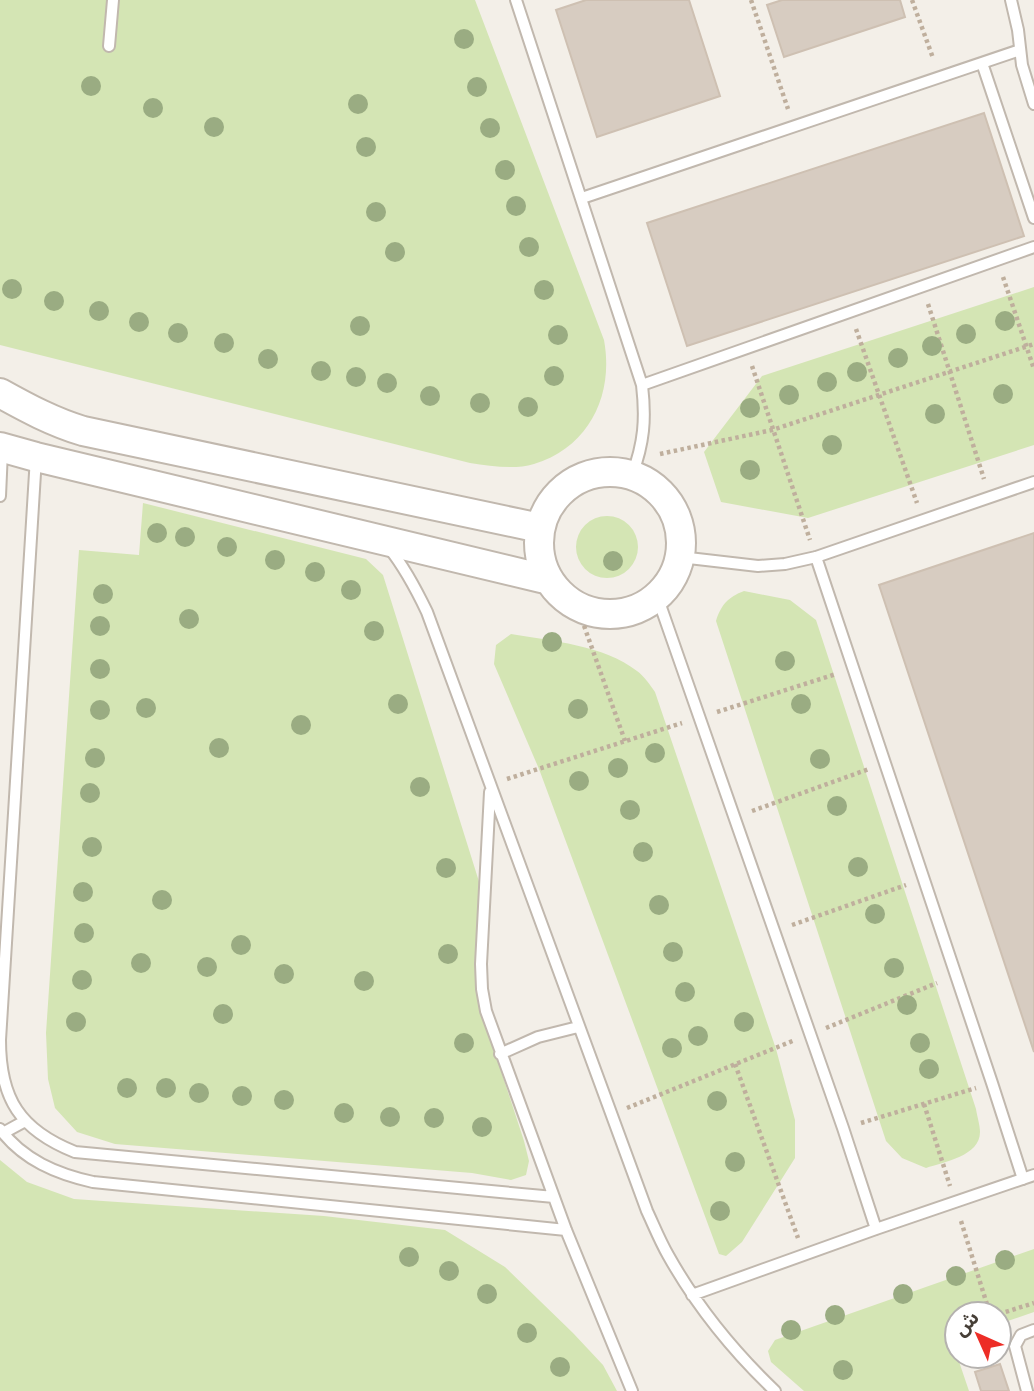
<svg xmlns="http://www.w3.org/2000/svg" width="1034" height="1391" font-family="Helvetica,'Noto Sans Arabic',sans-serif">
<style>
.green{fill:#d4e5b4}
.building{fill:#d7ccc1;stroke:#cec0b2;stroke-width:2}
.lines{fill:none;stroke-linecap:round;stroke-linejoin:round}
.service-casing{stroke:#c1b8ae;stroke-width:14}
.tertiary-casing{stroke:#c1b8ae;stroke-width:32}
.path{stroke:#bfaf9d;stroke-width:4.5;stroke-dasharray:3.5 3.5;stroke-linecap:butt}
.service{stroke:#fff;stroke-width:10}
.tertiary{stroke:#fff;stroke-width:28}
.tree{fill:#9aac82}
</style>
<rect width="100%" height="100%" fill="#f3efe8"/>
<!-- green -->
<path class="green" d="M0,0h475l129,340c10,54 -14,107 -70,124 -20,6 -43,2 -64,-1l-470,-118z
M1034,287v158l-226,73 -87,-16 -17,-50 58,-76z
M143,503l223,56 17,16 98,313 8,146 35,107 5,20 -3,14 -15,5 -39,-7 -357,-29 -38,-12 -22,-24 -7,-29 -2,-46 33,-483 60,5z
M576 547a31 31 0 1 1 62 0a31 31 0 1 1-62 0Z
M744,591l46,9 26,20 160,489c1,7 4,16 4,23 0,24 -36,30 -54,36l-24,-10 -16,-17 -170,-520c5,-16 12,-24 28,-30z
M511,634c40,7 93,11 126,37 7,5 13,14 18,21l121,357 19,71v38l-53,84 -16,14 -7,-2 -180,-485 -45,-105 2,-19z
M0,1160l27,22 47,17 250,17 121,14 60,37 68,66 30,32 14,26h-617z
M1034,1249v63l-35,12v-10h-42v25l-5,2 17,50h-165l-33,-29 -3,-11 7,-11z"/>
<!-- building -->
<path class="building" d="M586,0h103l31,96 -123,41 -41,-127z
M782,0h118l5,17 -121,40 -17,-52z
M984,113l40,123 -337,110 -40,-123z
M1034,533v519l-155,-467z
M1000,1364l9,27h-28l-6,-19z"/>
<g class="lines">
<defs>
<path id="service" d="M516,0l126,385c4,34 2,58 -10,90
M1011,0l7,30 4,35 12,39
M109,46l4,-46
M982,63l52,155
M582,198l438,-148
M642,385l392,-138
M36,457l-36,583c0,59 20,90 75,112l479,45
M0,496l2,-45
M389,548c16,20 27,41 38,64l220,599c7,15 13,30 21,44 28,50 65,96 107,136
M680,557l78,9 27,-2 31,-7 218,-75
M816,557l176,526 31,96
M657,596l186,532 33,101
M490,792l-9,172 1,25 4,22 80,219 66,161
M500,1054l38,-17 40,-10
M0,1129c23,31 57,45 93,53l473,48
M3,1133l22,-12
M692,1295l184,-66 158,-54
M1027,1391l-12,-45 6,-11 13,-5"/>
<path id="tertiary" d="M0,393c27,15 53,29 83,38l457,97
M0,447l36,10 513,123
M539 543a71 71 0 1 1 142 0a71 71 0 1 1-142 0Z"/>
</defs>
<!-- service casing -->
<use href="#service" class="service-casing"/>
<!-- tertiary casing -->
<use href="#tertiary" class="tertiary-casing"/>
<!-- path -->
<path class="path" d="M751,0l37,109
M912,0l21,58
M1003,277l31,92
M928,304l56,175
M856,329l61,174
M752,366l58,174
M660,454l112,-24 262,-86
M577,606l48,135
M717,712l119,-38
M507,779l175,-56
M752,811l117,-42
M792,925l114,-40
M826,1028l111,-45
M735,1064l63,174
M924,1104l26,82
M627,1108l168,-68
M861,1123l115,-35
M961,1221l29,93
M999,1314l35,-11"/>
<!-- service -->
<use href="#service" class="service"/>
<!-- tertiary -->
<use href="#tertiary" class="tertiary"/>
</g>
<!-- trees -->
<g class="tree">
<circle cx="464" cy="39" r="10"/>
<circle cx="91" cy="86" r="10"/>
<circle cx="477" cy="87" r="10"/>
<circle cx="358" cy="104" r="10"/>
<circle cx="153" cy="108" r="10"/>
<circle cx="214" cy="127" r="10"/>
<circle cx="490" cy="128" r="10"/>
<circle cx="366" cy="147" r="10"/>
<circle cx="505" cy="170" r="10"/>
<circle cx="516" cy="206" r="10"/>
<circle cx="376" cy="212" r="10"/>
<circle cx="529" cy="247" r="10"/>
<circle cx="395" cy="252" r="10"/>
<circle cx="12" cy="289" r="10"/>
<circle cx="544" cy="290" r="10"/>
<circle cx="54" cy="301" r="10"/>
<circle cx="99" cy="311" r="10"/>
<circle cx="1005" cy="321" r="10"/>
<circle cx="139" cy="322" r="10"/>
<circle cx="360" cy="326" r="10"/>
<circle cx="178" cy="333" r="10"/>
<circle cx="966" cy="334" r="10"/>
<circle cx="558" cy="335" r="10"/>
<circle cx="224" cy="343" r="10"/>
<circle cx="932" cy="346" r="10"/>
<circle cx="898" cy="358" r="10"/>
<circle cx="268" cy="359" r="10"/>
<circle cx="321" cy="371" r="10"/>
<circle cx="857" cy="372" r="10"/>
<circle cx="554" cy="376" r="10"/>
<circle cx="356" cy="377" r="10"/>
<circle cx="827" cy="382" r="10"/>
<circle cx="387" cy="383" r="10"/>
<circle cx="1003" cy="394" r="10"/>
<circle cx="789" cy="395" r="10"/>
<circle cx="430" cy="396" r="10"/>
<circle cx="480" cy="403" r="10"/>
<circle cx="528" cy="407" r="10"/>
<circle cx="750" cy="408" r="10"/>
<circle cx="935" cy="414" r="10"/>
<circle cx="832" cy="445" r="10"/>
<circle cx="750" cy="470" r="10"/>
<circle cx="157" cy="533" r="10"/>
<circle cx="185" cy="537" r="10"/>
<circle cx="227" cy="547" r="10"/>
<circle cx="275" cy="560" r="10"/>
<circle cx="613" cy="561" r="10"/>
<circle cx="315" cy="572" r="10"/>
<circle cx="351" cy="590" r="10"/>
<circle cx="103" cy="594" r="10"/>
<circle cx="189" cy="619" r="10"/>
<circle cx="100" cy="626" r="10"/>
<circle cx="374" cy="631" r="10"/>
<circle cx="552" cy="642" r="10"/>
<circle cx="785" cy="661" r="10"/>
<circle cx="100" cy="669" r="10"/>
<circle cx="398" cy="704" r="10"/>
<circle cx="801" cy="704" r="10"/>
<circle cx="146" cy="708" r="10"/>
<circle cx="578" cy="709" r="10"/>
<circle cx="100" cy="710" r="10"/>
<circle cx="301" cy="725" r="10"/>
<circle cx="219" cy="748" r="10"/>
<circle cx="655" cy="753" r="10"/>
<circle cx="95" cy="758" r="10"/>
<circle cx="820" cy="759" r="10"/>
<circle cx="618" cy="768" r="10"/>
<circle cx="579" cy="781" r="10"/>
<circle cx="420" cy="787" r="10"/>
<circle cx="90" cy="793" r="10"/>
<circle cx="837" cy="806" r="10"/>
<circle cx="630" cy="810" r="10"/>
<circle cx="92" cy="847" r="10"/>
<circle cx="643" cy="852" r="10"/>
<circle cx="858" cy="867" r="10"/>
<circle cx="446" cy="868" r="10"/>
<circle cx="83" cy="892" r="10"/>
<circle cx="162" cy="900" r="10"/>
<circle cx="659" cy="905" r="10"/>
<circle cx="875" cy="914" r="10"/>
<circle cx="84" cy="933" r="10"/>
<circle cx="241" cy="945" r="10"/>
<circle cx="673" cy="952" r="10"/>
<circle cx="448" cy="954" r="10"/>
<circle cx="141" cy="963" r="10"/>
<circle cx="207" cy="967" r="10"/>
<circle cx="894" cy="968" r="10"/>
<circle cx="284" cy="974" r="10"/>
<circle cx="82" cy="980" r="10"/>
<circle cx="364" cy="981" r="10"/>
<circle cx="685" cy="992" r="10"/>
<circle cx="907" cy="1005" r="10"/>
<circle cx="223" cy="1014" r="10"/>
<circle cx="76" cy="1022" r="10"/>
<circle cx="744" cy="1022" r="10"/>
<circle cx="698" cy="1036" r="10"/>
<circle cx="464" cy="1043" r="10"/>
<circle cx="920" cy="1043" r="10"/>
<circle cx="672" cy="1048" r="10"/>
<circle cx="929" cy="1069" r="10"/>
<circle cx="127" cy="1088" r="10"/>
<circle cx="166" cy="1088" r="10"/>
<circle cx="199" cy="1093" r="10"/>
<circle cx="242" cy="1096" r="10"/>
<circle cx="284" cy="1100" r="10"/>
<circle cx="717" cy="1101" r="10"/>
<circle cx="344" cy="1113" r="10"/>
<circle cx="390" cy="1117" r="10"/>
<circle cx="434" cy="1118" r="10"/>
<circle cx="482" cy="1127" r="10"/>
<circle cx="735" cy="1162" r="10"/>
<circle cx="720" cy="1211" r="10"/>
<circle cx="409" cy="1257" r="10"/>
<circle cx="1005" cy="1260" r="10"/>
<circle cx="449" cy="1271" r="10"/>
<circle cx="956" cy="1276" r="10"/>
<circle cx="487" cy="1294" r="10"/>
<circle cx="903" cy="1294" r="10"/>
<circle cx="835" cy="1315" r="10"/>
<circle cx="791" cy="1330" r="10"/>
<circle cx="527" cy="1333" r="10"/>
<circle cx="560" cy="1367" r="10"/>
<circle cx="843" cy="1370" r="10"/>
</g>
<!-- north arrow -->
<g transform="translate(978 1335) rotate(315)"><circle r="33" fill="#ffffff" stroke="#b5b2af" stroke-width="2"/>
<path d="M0-5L12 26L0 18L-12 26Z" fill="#ed2d26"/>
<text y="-10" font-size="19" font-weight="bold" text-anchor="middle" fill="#463f37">ش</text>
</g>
</svg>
